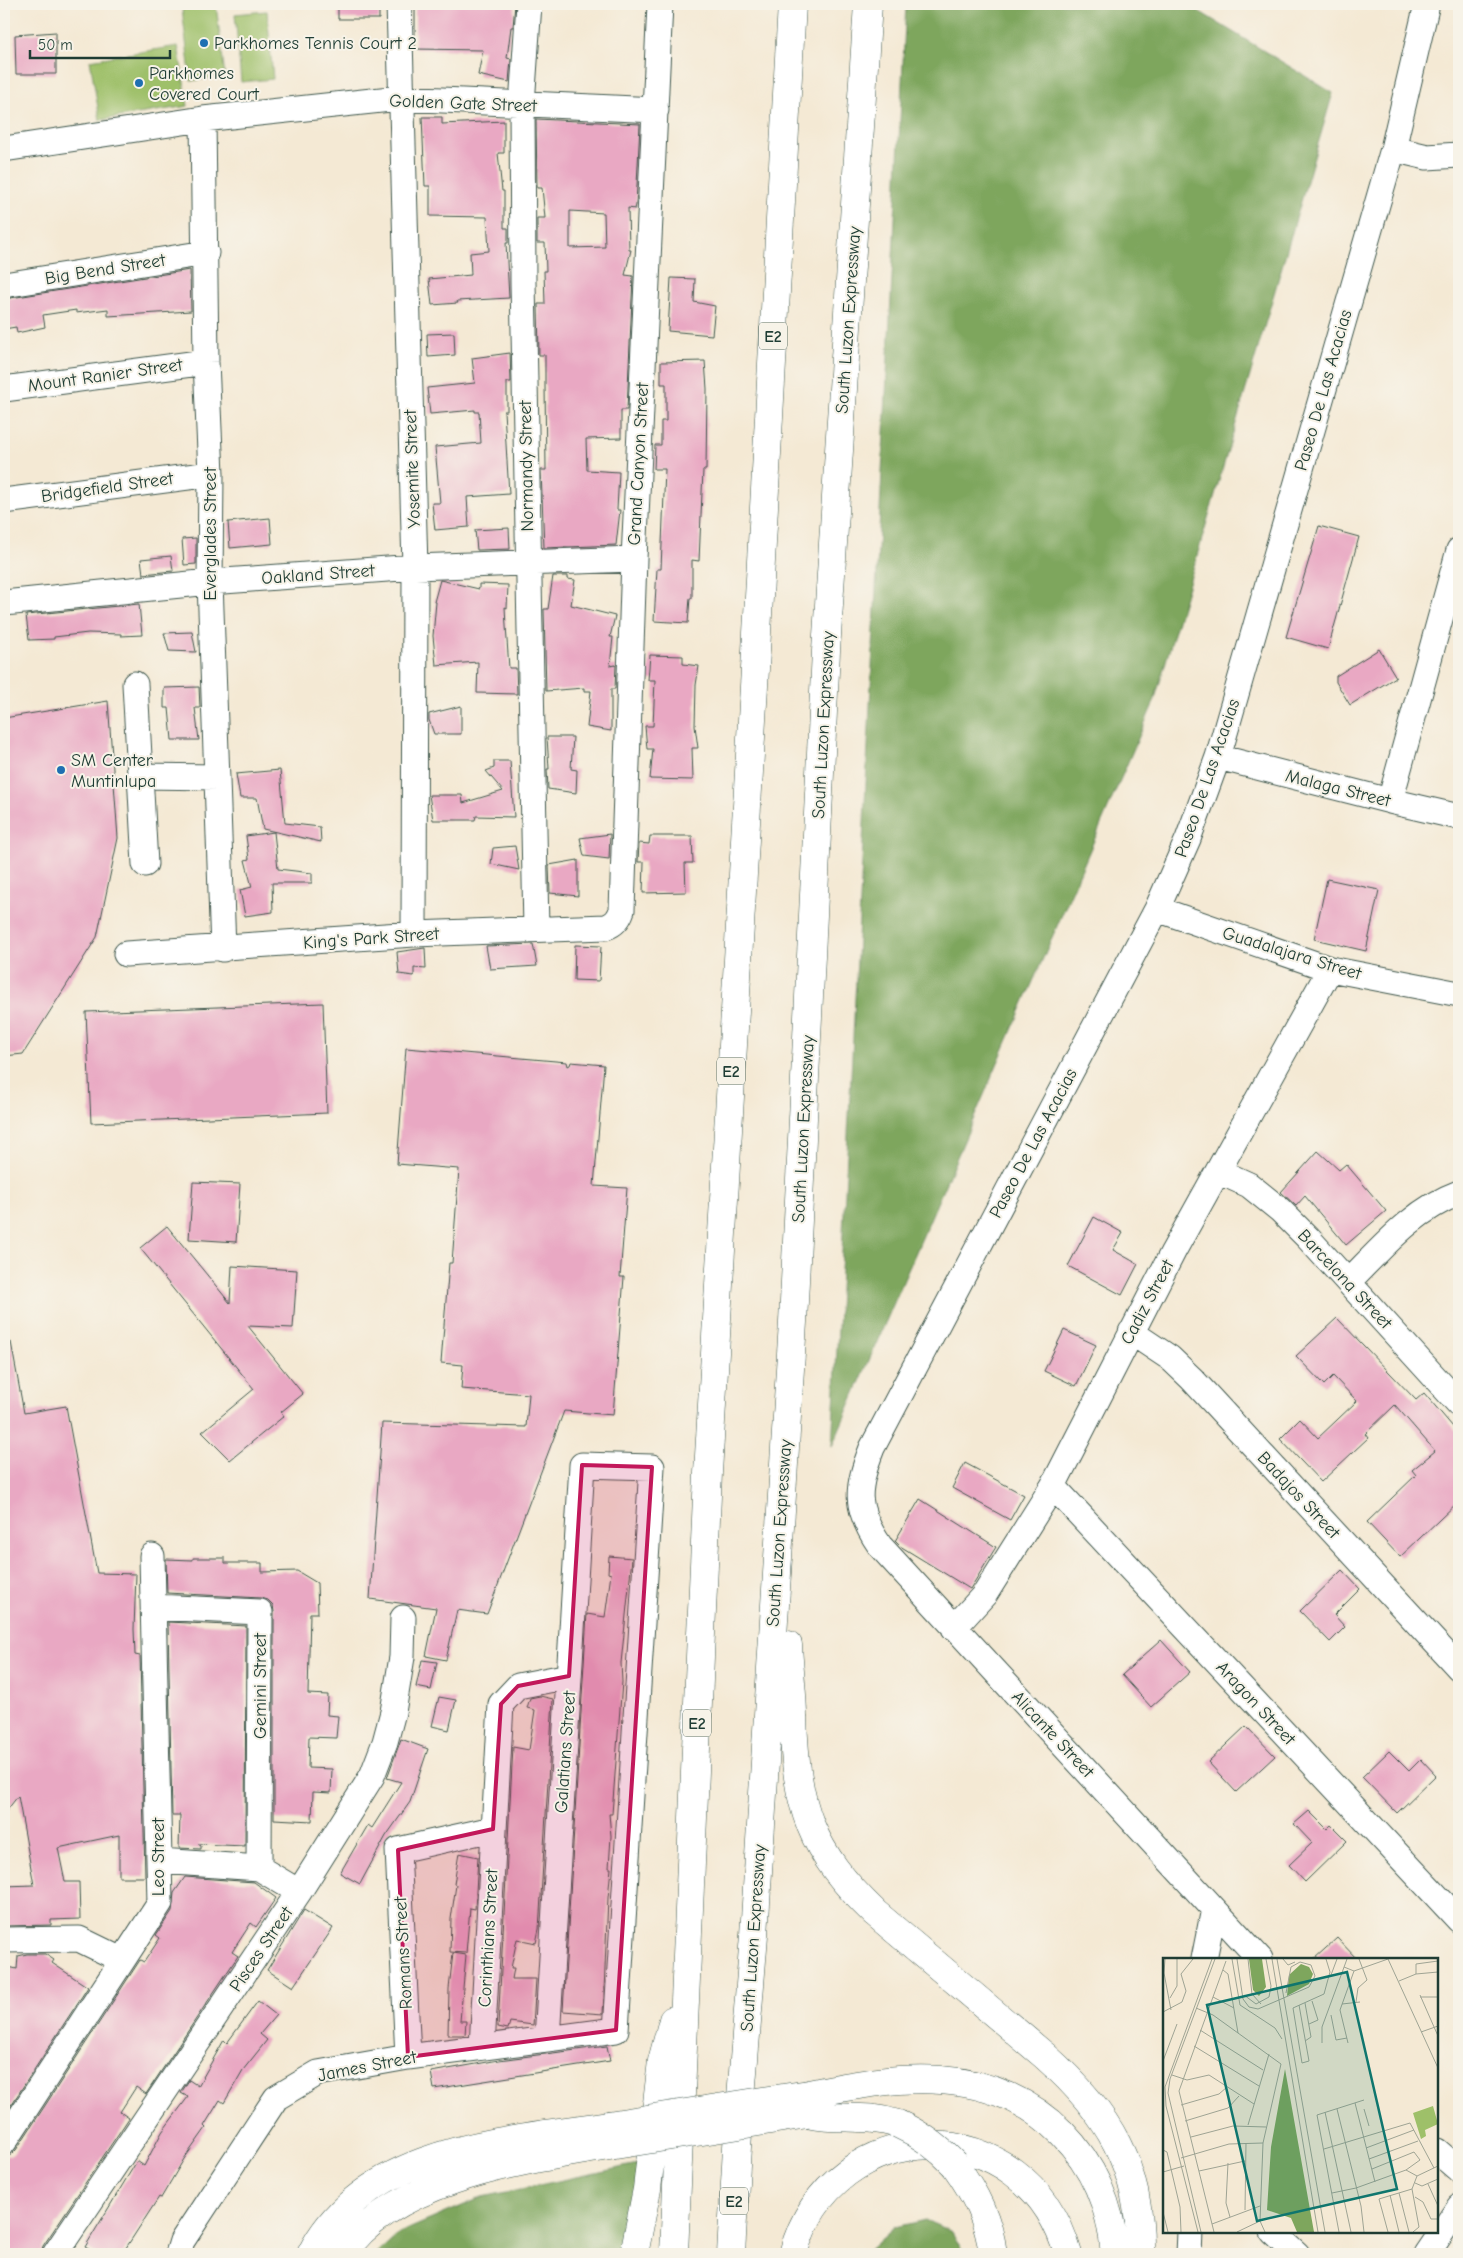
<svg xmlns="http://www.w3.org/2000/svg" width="1463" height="2258" font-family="'Comic Neue',sans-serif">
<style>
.green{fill:#9ec069;stroke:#5e7e4e}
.forest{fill:#7ea65d;stroke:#4e7248}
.building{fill:#e9a8c3;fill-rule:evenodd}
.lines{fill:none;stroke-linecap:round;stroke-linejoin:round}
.minor-casing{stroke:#3f574c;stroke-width:27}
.highway-casing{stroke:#3f574c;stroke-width:29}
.minor{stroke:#fff;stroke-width:25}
.highway{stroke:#fff;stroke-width:28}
.highway-bridge-casing{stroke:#3f574c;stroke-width:29;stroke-linecap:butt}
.highway-bridge{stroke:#fff;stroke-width:28}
.marked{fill:#c2185b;fill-opacity:0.2;stroke:#c2185b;stroke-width:4;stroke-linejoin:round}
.poi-dot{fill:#1f6fb2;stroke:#f7f3e8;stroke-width:2}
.labels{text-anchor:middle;stroke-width:4;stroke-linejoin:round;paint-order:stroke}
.shield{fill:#f7f3e8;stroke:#60746a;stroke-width:1}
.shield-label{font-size:16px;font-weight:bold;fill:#1f3d34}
.poi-label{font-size:18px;fill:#1f3d34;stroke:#f7f3e8;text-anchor:start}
.street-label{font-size:18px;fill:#1f3d34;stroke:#f7f3e8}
.inset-road{fill:none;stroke:#9fa494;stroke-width:1}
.view{fill:#0f766e;fill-opacity:0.15;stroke:#0f766e;stroke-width:2.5}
.inset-edge{fill:none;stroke:#1f3d34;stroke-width:2.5}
</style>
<rect width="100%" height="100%" fill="#f7f3e8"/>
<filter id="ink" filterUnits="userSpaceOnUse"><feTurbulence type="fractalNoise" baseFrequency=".02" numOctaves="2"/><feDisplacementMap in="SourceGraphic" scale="10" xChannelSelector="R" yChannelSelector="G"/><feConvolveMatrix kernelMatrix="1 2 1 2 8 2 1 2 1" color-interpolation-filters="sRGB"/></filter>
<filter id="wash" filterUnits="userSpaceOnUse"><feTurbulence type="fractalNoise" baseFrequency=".0096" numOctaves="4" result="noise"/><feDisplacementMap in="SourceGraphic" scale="20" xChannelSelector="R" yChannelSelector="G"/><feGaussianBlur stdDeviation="1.12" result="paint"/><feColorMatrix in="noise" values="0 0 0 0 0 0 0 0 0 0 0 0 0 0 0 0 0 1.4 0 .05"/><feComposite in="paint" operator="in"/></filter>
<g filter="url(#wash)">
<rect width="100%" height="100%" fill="#f4e9d4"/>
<!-- green -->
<path class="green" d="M216,5l9,71 -34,5 -9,-72z
M267,11l6,68 -32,3 -6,-68z
M178,46l10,60 -88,14 -10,-60z"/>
<!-- forest -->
<path class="forest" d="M906,4h281l146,89 -179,609 -322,744z
M647,2162l-28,92h-243l23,-21 84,-36z
M925,2220l27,12 12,22h-99l30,-27z"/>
<g id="blocks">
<!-- building -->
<path class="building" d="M338,4h41v15h-41z
M415,4h100l-2,23h-2l-4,31 4,1 -2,23 -31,-7 5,-25 -68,-1z
M56,32v42h-40l-1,-39z
M422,117h20v7l62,-3v32h-6l4,38h2v37h4v15h-2l3,55 -52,3 1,2 -26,2 -3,-26 42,-4 -1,-22 19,-2 -2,-34 -57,-1v-30h-5z
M536,119l104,5 -4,81 -1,4 -7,-1 1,42h2l-6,25 8,1 -6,134h-6v28l-35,1 1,31 32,2 -2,38h3l-4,35 -72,3 -3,-78h5l-1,-85v-30h-6l-1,-51h7l-1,-33h2l-1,-28h-8v-25h8l-3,-30h-5zM570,211l34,2 1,34 -35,1z
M190,270l1,41 -83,5v-7l-32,4v-3l-33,5 2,12 -28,6 -1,-6 -12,2v-30z
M671,278l24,1 -1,23 21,4 -3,29 -44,-4z
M454,333l1,22 -27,2 -1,-23z
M510,353l1,29h-4v29h-3l5,83 -42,3 2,30 -34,3 -3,-27h8l-5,-56 46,-4 -2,-31h-4v-2l-45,4 -3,-26 48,-5 -3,-25z
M705,361l2,28 -1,81h-3l-4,91 -7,-1v38h-2l-2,25 -34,-2 3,-52h4l4,-100h-11l1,-24h6v-24h5v-37h-5v-22z
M270,518l2,26 -42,4 -2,-26z
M1319,526l40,11 -31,112 -42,-12z
M509,528l1,21 -33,1 -2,-20z
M196,538v26l-12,1 -2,-26z
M171,556l2,15 -30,3 -2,-15z
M553,576h15v3l7,1 -4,25 44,11 -5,21h3l-3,29 6,-1 -1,24h-4v42l-24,-4 4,-36h-7v-3l-38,3 -2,-82h4z
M440,580l39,9v-5l29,1 -1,23 -2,-1 1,19 3,42h7l1,26 -40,-1 1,-31 -42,3 -3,-29 3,-34h-2z
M139,604l3,31 -21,1v-2l-33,-1 -34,4v2l-25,1 -3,-25z
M192,632l4,20 -27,-1 -5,-18z
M1379,649l17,28 -46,28 -14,-23v-6z
M650,655l33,1v8l16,2 -3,19 -1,41 3,22h-6l1,32 -43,-1 3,-30h-6l-2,-23h8l2,-46h-7z
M199,687l1,21h-5l4,32h-27l-3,-32h-5v-20z
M108,701l10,137 -21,99 -74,117 -19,2v-338z
M461,706v28h-27l-5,-14v-6z
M547,737h26l-2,32 6,1 -1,23 -28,-4 -1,-20h2z
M494,761h16l4,56 -38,-1 -1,4h-42l-4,-25h33l1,8 40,-12 -17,-20 8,-3z
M280,770l5,53 35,4 1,15 -58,-13 -6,-31h-17l-4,-24z
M274,832l4,37 34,4v10h-40l1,29 -28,4 -5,-26 12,-3 -7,-27 4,-1 -3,-23z
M610,834l-1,25 -25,-3 -4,-18z
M650,836h42l1,27h-8l1,29 -43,1 1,-31h-6l1,-19 10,1z
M515,846l4,24 -28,-6 2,-16z
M578,860v36l-28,-3 -1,-28z
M1327,879l52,11 -13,61 -52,-12z
M533,944l4,22 -47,3 -4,-23z
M575,945l26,1 -2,35 -25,-1z
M425,948l1,21 -12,-1v8l-15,-2 -2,-22z
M323,1003l4,110 -236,10 -5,-111z
M406,1048l161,14 1,4 2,-1 1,-3 33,3 -10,121 33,2 -7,89h4l-11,138 -49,-4 -77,203 -30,-4 -11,50 -20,-4 10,-48 -66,-9 12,-176 144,4 3,-33 -68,-5 2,-24 -22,-2 8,-100h3l7,-94 -62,-5z
M1318,1151l21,19 7,-6 40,47 -40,34 -41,-49 -9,10 -15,-14z
M193,1182l47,2 -4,58 -47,-3z
M1094,1217l29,16 -10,17 25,14 -16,31 -54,-29z
M167,1226l63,77 2,-37 65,4 -4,58 -45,-2 55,68 -22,18 3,4 -54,44 -28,-28 52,-43 -114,-141z
M1337,1318l79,82 8,-7 35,41v67l-59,56 -33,-35 49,-47 -4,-5 23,-19 -40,-46 -30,29 3,4 -47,44 -41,-43 20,-20 18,19 39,-37 -24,-25 -9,9 -28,-29z
M1064,1330l32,15 -20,41 -32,-15z
M11,1342l13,71 42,-7 31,167 39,1 -2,55 1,26 5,1 5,221h-26v-42l-61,13 7,34h14l1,37 -29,1v5l-47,1v-40l30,-1 -16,-89 -14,18v-471z
M965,1463l59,32 -14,25 -58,-32z
M920,1499l76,48 -26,42 -70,-43 -5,-5z
M609,1556l23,2 -11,105 1,19 -10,132h-3l2,22 -2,32h2l-3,30 -5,116 -40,-3 24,-397 18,3 6,-43 -3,-1z
M193,1558h32v5h37v9l35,-1 20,12 1,30h-8l-2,81 20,1 -1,20 11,1 -2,22 -27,-1 -1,31 24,1 -1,24 -18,-1 -1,29 -38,-2v-207l-1,-7 -5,-5 -7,-2 -94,-5 -1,-34 27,1z
M1342,1570l18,19 -26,26 11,12 -15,15 -30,-31z
M168,1622l78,4 -1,220 -47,-2 3,2v3l-22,-1 1,-33h-8z
M1161,1640l29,32 -39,35 -29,-32z
M422,1660l15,2 -6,28 -15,-3z
M540,1696l13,3 -14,230 -3,14 -19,-4 -6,29h3l-2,11h24l-3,46 -23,-3 -2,7 -10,-2 15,-280 16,3 6,-40 -8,-2 3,-10z
M439,1697l17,3 -7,30 -17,-4z
M1246,1726l29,30 -39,36 -28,-30z
M401,1739l27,10 -18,53 -24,34 -26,48 -20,-11 28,-48 4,3 29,-46 -14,-4z
M1389,1751l20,20 12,-12 15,16 -39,38 -35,-36z
M1309,1811l18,18 4,-4 16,16 -42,41 -16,-17 23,-22 -18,-19z
M459,1853l19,4 -3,52 -5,-1 -4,45 -16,-1 1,-33 5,-34 -2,-1z
M185,1877l69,5 22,16 -20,29 -5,-4 -19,29 6,4 -92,138 -10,-7 -16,25 9,6 -86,128 -2,8h-37v-98l7,-1 5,-5 124,-190 4,2 16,-24 -4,-3 16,-24 2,-18z
M304,1910l29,18 -40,59 -26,-17z
M1337,1938l20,21h-43z
M453,1953l13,2 -6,66h6l-1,14h-17l1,-46z
M27,1954h18l9,6 -2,3 36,24 -84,129v-150l13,3 1,-13z
M258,2001l18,14 -16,19 7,6 -24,30 -19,33 -4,-3 -16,26 2,2 -22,31 -23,39 -2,-1 -37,57h-25l-12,-7 52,-86 7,5 18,-34 26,-35 -7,-4 8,-13 9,6 26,-46 3,3z
M607,2046l3,15 -176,28 -3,-17 68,-12z"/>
</g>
</g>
<g filter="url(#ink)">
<use href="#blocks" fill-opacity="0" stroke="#3f574c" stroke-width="1"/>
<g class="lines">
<defs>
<path id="minor" d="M399,4l16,563 -1,367
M529,4l-7,100 1,178 13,647
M203,119l3,243 5,112 -1,108 13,367
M4,149l199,-30 197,-21 256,12
M1393,149l34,8 32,-2
M4,285l202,-32
M4,389l202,-27
M4,501l207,-27
M4,603l206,-21 205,-15 219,-8
M135,684l10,180
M1218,757l172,44 69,16
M141,776l76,1
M1390,801l69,-251
M1157,909l173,60 129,25
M126,954l288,-20 192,-7c9,-3 13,-8 16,-17l12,-351 26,-555
M1218,1171l31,14 31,25 28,28 151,166
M1348,1282c34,-34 65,-72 111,-89
M1131,1332l39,26 22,21 267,289
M1053,1486l406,434
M154,1607l106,5 -1,256
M954,1628l31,-34 68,-108 120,-234 157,-283
M160,1861l99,7 40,24
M4,1940l75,-1 43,21
M1204,1959l10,-50
M1260,1959l-380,-413c-26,-38 -24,-57 -8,-98l285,-539 31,-70 30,-82 175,-608 34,-145
M482,2047l19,-343 17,-18 51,-10
M408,2057l-10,-207 95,-21
M4,2142l156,-239 -8,-347
M1437,2151l22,19
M1273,2232l24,22
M55,2254l244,-362 73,-116 13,-34 8,-30 9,-55 1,-39
M178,2254l4,-13 94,-143 42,-25 90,-16 208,-27 36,-563 -70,-2 -35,574
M1189,2254l1,-22
M1427,2254l32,-47"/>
<path id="highway" d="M788,1645c1,24 5,48 5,72 3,90 17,134 82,196l170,143c63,56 97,112 95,198
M809,2094c43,-9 88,-17 132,-14 99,7 166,77 174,174
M807,2114c32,7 56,-1 91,10
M955,2165c20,28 34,55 38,89
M311,2254c54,-106 193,-113 297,-129
M343,2254c48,-76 184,-94 266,-108
M634,2254l13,-65 15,-128 11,-41
M674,2254l34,-781 47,-804 37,-665
M731,2254l6,-107 17,-212 39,-613 33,-671 42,-647
M793,2254c39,-144 234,-146 275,0"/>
</defs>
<!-- minor casing -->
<use href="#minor" class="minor-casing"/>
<!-- highway casing -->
<use href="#highway" class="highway-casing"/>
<!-- minor -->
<use href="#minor" class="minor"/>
<!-- highway -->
<use href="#highway" class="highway"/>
<defs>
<path id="highway-bridge" d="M898,2124c23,10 40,23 57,41
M608,2125l201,-31
M609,2146l198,-32"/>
</defs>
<!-- highway-bridge casing -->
<use href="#highway-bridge" class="highway-bridge-casing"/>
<!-- highway-bridge -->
<use href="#highway-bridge" class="highway-bridge"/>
</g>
</g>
<!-- marked area -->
<path class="marked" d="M582,1465l70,2 -36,563 -208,27 -10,-207 95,-21 8,-125 17,-18 51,-10z"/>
<!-- markers -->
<g class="poi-dot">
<circle cx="204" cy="43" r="5"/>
<circle cx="139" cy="83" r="5"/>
<circle cx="61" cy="770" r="5"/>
</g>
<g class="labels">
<!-- shield labels -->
<g class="shield">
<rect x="759" y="322.5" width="28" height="27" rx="4"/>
<rect x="717" y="1057.5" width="28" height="27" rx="4"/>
<rect x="683" y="1709.5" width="28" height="27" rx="4"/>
<rect x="720" y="2187.5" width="28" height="27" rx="4"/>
</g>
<g class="shield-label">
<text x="773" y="342">E2</text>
<text x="731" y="1077">E2</text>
<text x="697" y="1729">E2</text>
<text x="734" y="2207">E2</text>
</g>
<!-- poi labels -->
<g class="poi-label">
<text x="214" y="49">Parkhomes Tennis Court 2</text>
<text x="149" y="79">Parkhomes<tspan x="149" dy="21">Covered Court</tspan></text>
<text x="71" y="766">SM Center<tspan x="71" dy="21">Muntinlupa</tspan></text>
</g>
<!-- street labels -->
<g class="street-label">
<text transform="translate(463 103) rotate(2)" y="6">Golden Gate Street</text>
<text transform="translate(105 269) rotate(-9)" y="6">Big Bend Street</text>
<text transform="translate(848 320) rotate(-86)" y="6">South Luzon Expressway</text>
<text transform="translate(105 375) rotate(-8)" y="6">Mount Ranier Street</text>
<text transform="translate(1323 390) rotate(-74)" y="6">Paseo De Las Acacias</text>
<text transform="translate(638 464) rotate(-87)" y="6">Grand Canyon Street</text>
<text transform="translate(526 466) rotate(-91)" y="6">Normandy Street</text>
<text transform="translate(412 469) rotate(-92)" y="6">Yosemite Street</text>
<text transform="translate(107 487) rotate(-8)" y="6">Bridgefield Street</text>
<text transform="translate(210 534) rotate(-90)" y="6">Everglades Street</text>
<text transform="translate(318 574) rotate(-4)" y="6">Oakland Street</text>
<text transform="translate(823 725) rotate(-87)" y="6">South Luzon Expressway</text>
<text transform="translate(1207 778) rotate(-71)" y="6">Paseo De Las Acacias</text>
<text transform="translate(1338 788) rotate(14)" y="6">Malaga Street</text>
<text transform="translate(371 938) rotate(-4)" y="6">King's Park Street</text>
<text transform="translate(1292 953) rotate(17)" y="6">Guadalajara Street</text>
<text transform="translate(803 1129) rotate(-87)" y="6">South Luzon Expressway</text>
<text transform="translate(1033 1143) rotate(-62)" y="6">Paseo De Las Acacias</text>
<text transform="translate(1345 1279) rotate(47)" y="6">Barcelona Street</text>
<text transform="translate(1147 1302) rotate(-62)" y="6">Cadiz Street</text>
<text transform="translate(1299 1495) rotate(47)" y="6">Badajos Street</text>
<text transform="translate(779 1533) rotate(-86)" y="6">South Luzon Expressway</text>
<text transform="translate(260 1686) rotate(-90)" y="6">Gemini Street</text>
<text transform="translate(1256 1703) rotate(47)" y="6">Aragon Street</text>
<text transform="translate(1053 1734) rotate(47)" y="6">Alicante Street</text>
<text transform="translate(565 1752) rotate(-86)" y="6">Galatians Street</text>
<text transform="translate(158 1857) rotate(-90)" y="6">Leo Street</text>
<text transform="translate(488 1938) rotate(-87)" y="6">Corinthians Street</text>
<text transform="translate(753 1938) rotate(-86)" y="6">South Luzon Expressway</text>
<text transform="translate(261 1949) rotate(-56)" y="6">Pisces Street</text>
<text transform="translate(403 1953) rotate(-93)" y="6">Romans Street</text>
<text transform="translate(367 2066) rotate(-11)" y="6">James Street</text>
</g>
</g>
<!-- overview -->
<g transform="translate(1163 1958)">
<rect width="275" height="275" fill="#f4e9d4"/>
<path d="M270,148l5,18 -13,6 1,6 -5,3 -8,-26z" fill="#9ec069"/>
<path d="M86,1h13l4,28 -7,9 -6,-6zM138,6l8,3 4,7 -4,10 -22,12 2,-21zM122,111l29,163h-17l-6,-14 -24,-8 4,-63z" fill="#7ea65d"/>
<path class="inset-road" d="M2,1l-1,14 7,37M69,1l8,46 35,23 7,11M74,1l6,40 6,8 9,2 51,-22 6,-11 -4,-11 -11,-3 -9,5 -5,26M85,1l4,35 9,10M109,1l46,273M114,1l48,273M120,1l5,6 7,-3M225,1l50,109M181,9l10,4 34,-12M60,12l5,4 10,59M253,16v-10l22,-3M168,17l6,-16M236,23l17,-7 22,-2M81,37l12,9 13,-7 2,-11 -5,-27M257,37l18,41M50,39l21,11M257,39h18M7,40l7,-12v-27M193,44l2,-14 9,-8 -8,-21M179,46l18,-2M136,47l10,56 -7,2 -9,-55 31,-14 6,-22 -4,-13M33,50l17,7 68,49 -18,79 -3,78 5,11M0,54l19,-10 4,-11 -5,-17 12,-15M168,57l5,25 11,-2M146,66l9,-4 -6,-19M37,72l63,40M258,74l17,-6M142,83l6,-4 -6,-34M159,85v-16l25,-68M185,85l-8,-33 14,-39M31,88l65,40M0,103l14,-37M9,117l15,5 22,-5 45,29M192,145l20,79M18,147l38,-11 8,-7M174,151l24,97 3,26M201,151l5,17M162,154l26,120M22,163l43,-13 11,-12M85,167l21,-71M28,179l42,-11 33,1M203,190l48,-18M161,191l86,-26 24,45M0,192l4,2 13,55 1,25M18,200l48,-14 34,-1M206,201l49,-18M65,205l-2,40 4,14M209,211l42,-17 6,8 -14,10M36,213l46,-10M0,214l21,-6M252,225l7,3 16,-7M265,226l10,22M249,231l7,38 -6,5M169,235l24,-5 50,-18 11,6 21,-10M236,235l10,39M227,237l9,37M252,239l8,5 8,17h7M82,252l1,-67M0,254l5,20M49,266l48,-18M35,274l-32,-126 -1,-19 47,-128M38,274l-33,-139 2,-14 45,-120M51,274l-35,-141 47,-130M74,274l23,-11M176,274l-22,-117 47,-15M225,274l-9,-33 33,-10 5,-13"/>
<path class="view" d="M184,14l50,217 -140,32 -50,-216z"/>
<rect width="275" height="275" class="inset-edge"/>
</g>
<!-- margin -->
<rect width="1463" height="2258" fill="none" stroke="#f7f3e8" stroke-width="20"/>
<!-- scale -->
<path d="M30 50v8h140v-8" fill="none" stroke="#1f3d34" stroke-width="2.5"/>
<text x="38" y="50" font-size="15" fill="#1f3d34" stroke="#f7f3e8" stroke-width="4" paint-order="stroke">50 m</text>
</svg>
